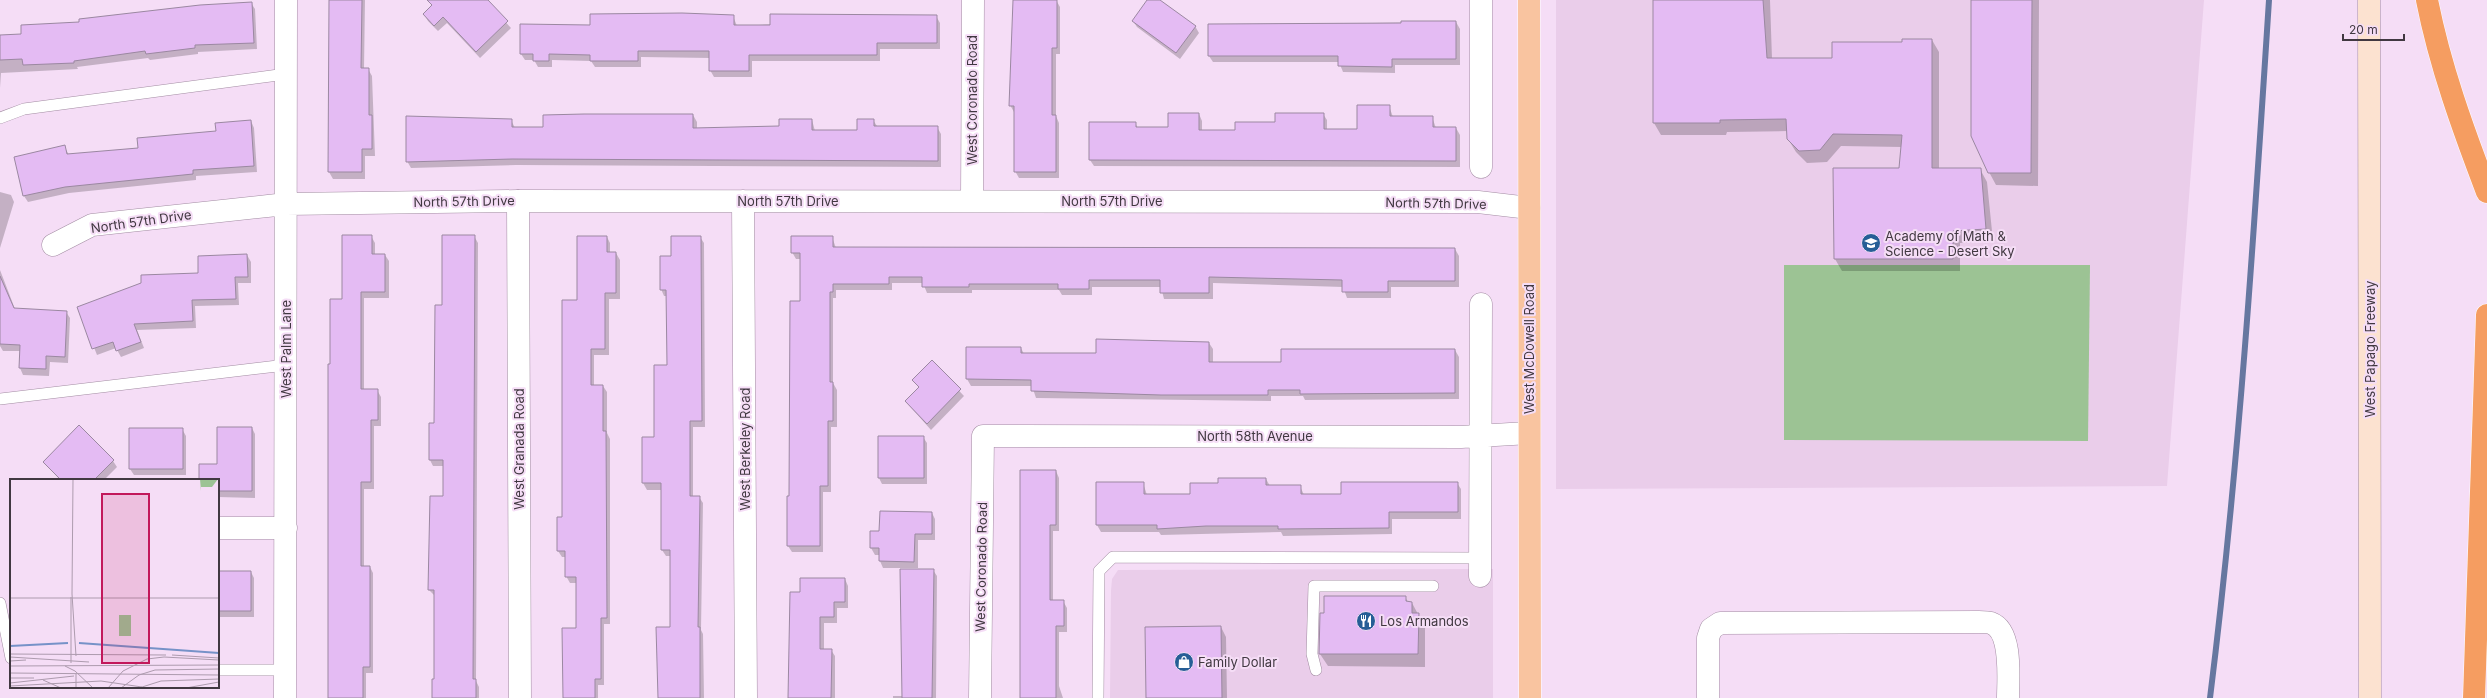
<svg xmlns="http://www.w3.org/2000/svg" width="2487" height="698" font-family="Inter,sans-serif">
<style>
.built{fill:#eacdea}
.green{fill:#9cc394}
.shadow{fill:#0003}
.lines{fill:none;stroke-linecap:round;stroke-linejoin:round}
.stream{stroke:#6677a0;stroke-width:6}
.building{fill:#e4bbf3;stroke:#9b88a1}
.lane-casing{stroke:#a28ca2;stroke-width:12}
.street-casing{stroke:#a28ca2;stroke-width:23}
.secondary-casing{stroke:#a28ca2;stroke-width:23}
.primary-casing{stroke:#fff;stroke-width:23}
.highway-casing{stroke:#fff;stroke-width:23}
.lane{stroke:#fff;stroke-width:11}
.street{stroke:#fff;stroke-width:22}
.secondary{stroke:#fce2d0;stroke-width:22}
.primary{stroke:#f9c4a0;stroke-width:22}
.highway{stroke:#f59d61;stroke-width:22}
.labels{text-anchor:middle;stroke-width:4;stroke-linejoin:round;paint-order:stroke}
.street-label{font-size:13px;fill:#413841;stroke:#f5ddf6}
.poi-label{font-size:13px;fill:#413841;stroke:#f5ddf6;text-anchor:start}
.inset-river{fill:none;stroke:#7692c8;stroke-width:2}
.inset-road{fill:none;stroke:#ad9bae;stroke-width:1}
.view{fill:#c2185b;fill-opacity:0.15;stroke:#c2185b;stroke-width:2}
.inset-edge{fill:none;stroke:#413841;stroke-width:2}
</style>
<rect width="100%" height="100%" fill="#f5ddf6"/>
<!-- built -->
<path class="built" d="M1556,0h648l-37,486 -611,3z
M1493,569v129h-383l1,-107 1,-12 6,-9z"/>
<!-- green -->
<path class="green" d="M1784,265h306l-2,176 -304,-1z"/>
<!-- shadow -->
<path class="shadow" d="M331,0h34l-1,69h4l4,7 3,80h-10v23h-32l-4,-7z
M439,0h47l25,28 -31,30 -33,-35 -9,8 -10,-10 -4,-7z
M1014,0h42l4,7v47h-4v62l3,7v55h-40l-4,-7 -1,-59 -4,-7z
M1148,0h10l37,26 4,7 -19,26 -43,-32 -4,-6z
M1654,0h116l2,59h61l70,-16 29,-3 7,12v117h41l7,13 6,59 -33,2v28h-118l-7,-12 65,-90 2,-22 -61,-1 -14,16 -20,1 -11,-11 -8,-13v-8l-61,1 -1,3h-65l-7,-12z
M1972,0h67l-1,186 -42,-1 -7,-13z
M251,3l4,6 2,40 -59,3v2l-48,6 -2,-2 -71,9 1,2 -77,4 -1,15v-52l22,-1 58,-12z
M733,16l4,10 199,-10 4,7v26h-60v12h-128v16h-38l-4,-7v-12l-69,-1v10h-46l-4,-6 -39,-1v7h-14l-4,-7h-9l-4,-6 70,-28z
M1456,22l4,7v36h-65v8l-52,-1 -4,-10h-126l-4,-6v-31z
M1389,106l4,11h39l4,11h20l4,7v32l-366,-1 -4,-6 45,-37 3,5h31l30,-14 3,7v10h34l87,-17 4,6v10h31z
M693,115l4,7v7l83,-2 32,-7 3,11h43l15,-11 4,6 60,1 4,7v33l-425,-2 -105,3 -4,-7 104,-41 4,8h29z
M251,121l3,7 3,44 -61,4v4l-127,13 -41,9 -4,-6 -9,-38 49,-12 5,9 70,-6 78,-17z
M0,192l11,3 3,7 -14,46z
M371,236l4,7v12h10l4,6v37h-25v92h13l4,7v29h-7v63h-10v78h6l3,6v100h-7v25h-38l1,-333h2l12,-65z
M474,236l4,7 -2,438 3,6v11h-46l2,-18v-84l-6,-6 15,-93v-31h-11l-3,-6 5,-36 8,-118z
M607,237l3,6v10h6l4,7v39h-11v56h-15v31h9l4,6v41l3,6v185h-6v61h-6v13h-33l12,-69v-46h-7l-4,-7v-19h-4l-4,-6v-33h5z
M700,237l4,6 1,184h-12v70h6l4,6 -2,127 2,4 1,64h-45l-2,-70h14v-72h-5l-4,-6v-60h-15l-4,-7v-45h12l13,-72 -1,-70h-3l-3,-7 11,-32z
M832,237l4,11 619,1 4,7v31h-68v11h-44l-4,-11 -130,-4v16h-49l-3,-12h-69v8h-30l-3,-5h-87v3h-45l-4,-10h-31v7h-56v8h-3v85l4,7v37h-6v65h-8v60h-31l-4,-6 13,-244v-43h-5l-4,-7z
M247,255l4,7v21h-13l1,22 -44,1 1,22 -59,2 7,18 -23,9 -5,-9 -19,7 -19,-48 121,-33z
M0,270l15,39 51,3 4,6 -2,45 -18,-1 -1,14 -26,-1 -3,-7v-17h-17l-3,-5z
M1209,343l4,6v14h69l173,-13 4,7v42l-154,1 -2,-4h-32v5l-235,-3 -4,-12h-61l-4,-7v-31h54l3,6h73z
M932,362l32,34 -33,34 -25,-28 13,-14 -5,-8z
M252,428l3,6v64l-37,-1v-17h-18l18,-15z
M182,429l4,7v39h-52l-4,-6z
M923,437l4,6v41h-45l-3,-6z
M113,461l4,6 -13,13h-44l-16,-18z
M1056,471l3,7v53h-6v70h10l4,7v24h-8v54l4,12h-41z
M1266,479l4,7h30l4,9h38l115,-12 4,6v30h-69v15l-109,2 -2,-4 -120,3 -2,-3h-58l-4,-7v-42h46l4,12h44l28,-11z
M932,513l3,6v21h-17v28h-35l-3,-7v-6h-5l-4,-7v-16h9z
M933,570l4,6 -1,122h-43v-2h10z
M218,572h33l3,6v39h-36z
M845,579l3,7v22h-11v15h-13v27h7l4,6v42h-45l11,-105z
M1405,597l3,5 4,1 13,24v40l-97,-1 -8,-12 5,-40z
M1221,627l5,10 1,61h-80z"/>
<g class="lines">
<!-- stream -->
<path class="stream" d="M2210,698c29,-232 44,-465 59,-698"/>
</g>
<!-- building -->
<path class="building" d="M329,0h33l-1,68h8v47h3v34h-10v23h-34z
M427,0h61l20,21 -32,31 -33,-35 -9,9 -11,-12 9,-9z
M1013,0h44v48h-5v67h4v57h-42v-66h-5z
M1147,0h13l36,26 -20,27 -44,-32z
M1653,0h110l4,58h65v-16h70v-3h30v129h49l5,61 -33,2v28h-119l-1,-91h66l3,-33 -69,-1 -13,16 -21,1 -12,-12 -1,-20 -66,1v3h-67z
M1971,0h61l-1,173h-43l-17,-37z
M252,2l2,41 -59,2v3l-49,6 -1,-3 -71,10v2l-51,2 -1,-6 -22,1v-25l21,-1v-9l58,-3v-3l121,-14z
M682,13l52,2v10h36v-11l167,1v28h-60v12h-128v16h-40v-20h-71v10h-48v-6l-41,-1v7h-16v-7h-13v-30l70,1v-11z
M1401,21h55v38h-64v8l-54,-1v-10h-130v-32l193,-1z
M1357,105h33v11h43v11h23v34l-367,-1v-38h47v5h32v-14h31v17h36v-8h40v-9h49v16h33z
M584,114h109v14l86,-2v-7h33v11h45v-11h17v7h64v35l-426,-2 -106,3v-46l106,3v8h31v-12z
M251,120l3,46 -61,4v4l-128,13 -42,9 -9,-39 51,-12 2,9 71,-6 -1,-10 79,-7 -1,-8z
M342,235h30v19h13v38h-24v97h17v31h-7v62h-10v84h9v101h-7v31h-35v-334h2v-65h12z
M442,235h33l-2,444h3v19h-44v-19h2v-89h-6l2,-94h13v-36h-14v-37h5l1,-118h7z
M577,236h30v16h9v41h-11v56h-14v36h12v46h3l1,187h-6v61h-6v19h-32l-1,-70h14v-51h-11v-26h-8v-34h5v-217h15z
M671,236h30l1,185h-12v75h10l-2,131h2v71h-42l-2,-71h14v-77h-9v-67h-19v-46h12v-72h13l-1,-75h-6v-34h11z
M791,236h42v11l622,1v33h-67v11h-46v-12l-133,-3v16h-49v-13h-71v9h-31v-5h-89v3h-47v-10h-33v7h-56v8h-3v90h3v39h-5v65h-8v60h-33v-50h2l1,-195h10v-48h-9z
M247,254l1,23h-13l1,22 -44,1 1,21 -59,3 7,18 -25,9 -3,-9 -21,7 -15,-42 64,-24v-8l57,-2v-17z
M0,276l14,32 53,3 -2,46 -19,-1v13l-27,-1 1,-23 -20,-1z
M1096,339l113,3v20h72v-13h174v44l-155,1v-4h-32v5h-107l-130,-4v-11l-65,-1v-32h55v6h75z
M932,360l29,29 -34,35 -22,-23 14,-14 -7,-7z
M79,425l35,35 -20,20h-33l-18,-18z
M217,427h35v64h-34v-11h-19v-16h18z
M129,428h54v41h-54z
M878,436h46v42h-46z
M1020,470h36v55h-6v75h14v26h-8v72h-36z
M1218,478h48v7h35v9h40v-12h117v30h-69v16l-111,1v-3h-72l-49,3v-4h-61v-43h48v12h46v-11h28z
M880,511l52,1v22h-17l-1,28 -35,-1v-13h-9v-17h9z
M900,569h34l-2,129h-30z
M218,571h33v40h-33z
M800,578h45v24h-11v15h-14v32h12l-1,49h-43l2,-106h10z
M1324,596h82v5l6,1v11h7l-1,41h-99l1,-41h4z
M1221,626l1,72h-76l-1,-71z"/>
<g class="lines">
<defs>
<path id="lane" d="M0,118l24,-9 262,-35
M0,399l286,-34
M0,603l11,55
M218,670h68
M1316,670l-4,-16 2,-68h119
M1098,698l1,-127 14,-14 367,1"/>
<path id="street" d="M1481,0v167
M972,200l1,-200
M518,201l2,497
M743,201l3,497
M53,245l39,-20 194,-21 232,-3 960,1 51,6
M218,528h68
M1480,576l1,-272
M285,698l1,-698
M980,698l3,-262 478,1 67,-4
M1708,698v-60l3,-9 9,-6 259,-1c3,0 9,0 12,1 22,8 17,56 17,75"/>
<path id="secondary" d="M2369,0l1,698"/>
<path id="primary" d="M1529,0l1,698"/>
<path id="highway" d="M2427,0c13,66 36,129 60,192
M2474,698l13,-383"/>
</defs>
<!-- lane casing -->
<use href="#lane" class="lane-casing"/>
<!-- street casing -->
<use href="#street" class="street-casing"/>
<!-- secondary casing -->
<use href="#secondary" class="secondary-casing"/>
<!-- primary casing -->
<use href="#primary" class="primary-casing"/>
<!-- highway casing -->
<use href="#highway" class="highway-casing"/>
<!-- lane -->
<use href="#lane" class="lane"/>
<!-- street -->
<use href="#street" class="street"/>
<!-- secondary -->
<use href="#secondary" class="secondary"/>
<!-- primary -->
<use href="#primary" class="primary"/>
<!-- highway -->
<use href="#highway" class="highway"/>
</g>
<!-- icons -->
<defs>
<symbol id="school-disc" viewBox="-11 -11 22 22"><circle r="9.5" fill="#265e96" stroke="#f5ddf6"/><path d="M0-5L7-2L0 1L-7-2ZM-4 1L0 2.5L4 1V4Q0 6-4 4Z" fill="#fff"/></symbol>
<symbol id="restaurant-disc" viewBox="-11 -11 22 22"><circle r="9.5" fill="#265e96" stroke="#f5ddf6"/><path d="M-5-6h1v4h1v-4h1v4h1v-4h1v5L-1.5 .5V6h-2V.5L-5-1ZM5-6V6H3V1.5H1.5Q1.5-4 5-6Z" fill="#fff"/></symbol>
<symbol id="shop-disc" viewBox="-11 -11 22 22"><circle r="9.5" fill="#265e96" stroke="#f5ddf6"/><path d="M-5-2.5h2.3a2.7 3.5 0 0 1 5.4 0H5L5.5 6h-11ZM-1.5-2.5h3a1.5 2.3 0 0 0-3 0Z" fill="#fff"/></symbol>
</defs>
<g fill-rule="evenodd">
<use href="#school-disc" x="1860" y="232" width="22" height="22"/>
<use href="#restaurant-disc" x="1355" y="610" width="22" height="22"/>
<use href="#shop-disc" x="1173" y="651" width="22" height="22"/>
</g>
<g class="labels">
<!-- street labels -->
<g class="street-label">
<text transform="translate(972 100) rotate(-90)" y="5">West Coronado Road</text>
<text transform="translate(464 201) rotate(-1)" y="5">North 57th Drive</text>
<text x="788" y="206">North 57th Drive</text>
<text x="1112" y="206">North 57th Drive</text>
<text transform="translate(1436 203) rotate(1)" y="5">North 57th Drive</text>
<text transform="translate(141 221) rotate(-8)" y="5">North 57th Drive</text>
<text transform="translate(286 349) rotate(-90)" y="5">West Palm Lane</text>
<text transform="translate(1529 349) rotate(-90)" y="5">West McDowell Road</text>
<text transform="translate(2370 349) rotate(-90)" y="5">West Papago Freeway</text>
<text x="1255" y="441">North 58th Avenue</text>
<text transform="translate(519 449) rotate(-90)" y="5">West Granada Road</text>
<text transform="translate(745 449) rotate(-90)" y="5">West Berkeley Road</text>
<text transform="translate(981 567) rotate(-89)" y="5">West Coronado Road</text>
</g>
<!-- poi labels -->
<g class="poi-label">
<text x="1885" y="241">Academy of Math &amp;<tspan x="1885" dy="15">Science - Desert Sky</tspan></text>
<text x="1380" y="626">Los Armandos</text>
<text x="1198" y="667">Family Dollar</text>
</g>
</g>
<!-- overview -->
<g transform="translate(10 479)">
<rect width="209" height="209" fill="#f5ddf6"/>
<path d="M190,0l1,1 17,-1 -6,8h-11v4zM109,136h12v21h-12z" fill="#9cc394"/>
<path class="inset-river" d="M69,164l140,10M0,167l58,-3"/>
<path class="inset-road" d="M63,0l-1,115 4,62M0,119h209M0,175l156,1M162,176l47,3M0,178l79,5M0,182l16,-1M61,184v-66M0,187l209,-1M55,187l10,5 18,17M0,194l209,2M0,199h24M33,201l18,8M0,204l64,-7M0,207l91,-5 41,6M66,209v-14M98,209l15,-17 24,-12 17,-2 55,3M111,209l18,-13 16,-5 64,-1M129,209l22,-7 58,-2M176,209l33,-6"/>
<path class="view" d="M92,15h47v169h-47z"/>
<rect width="209" height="209" class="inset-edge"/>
</g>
<!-- scale -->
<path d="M2343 34v6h61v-6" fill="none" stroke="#413841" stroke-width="2"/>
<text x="2349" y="34" font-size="12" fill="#413841" stroke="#f5ddf6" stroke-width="3" paint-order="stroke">20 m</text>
</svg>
